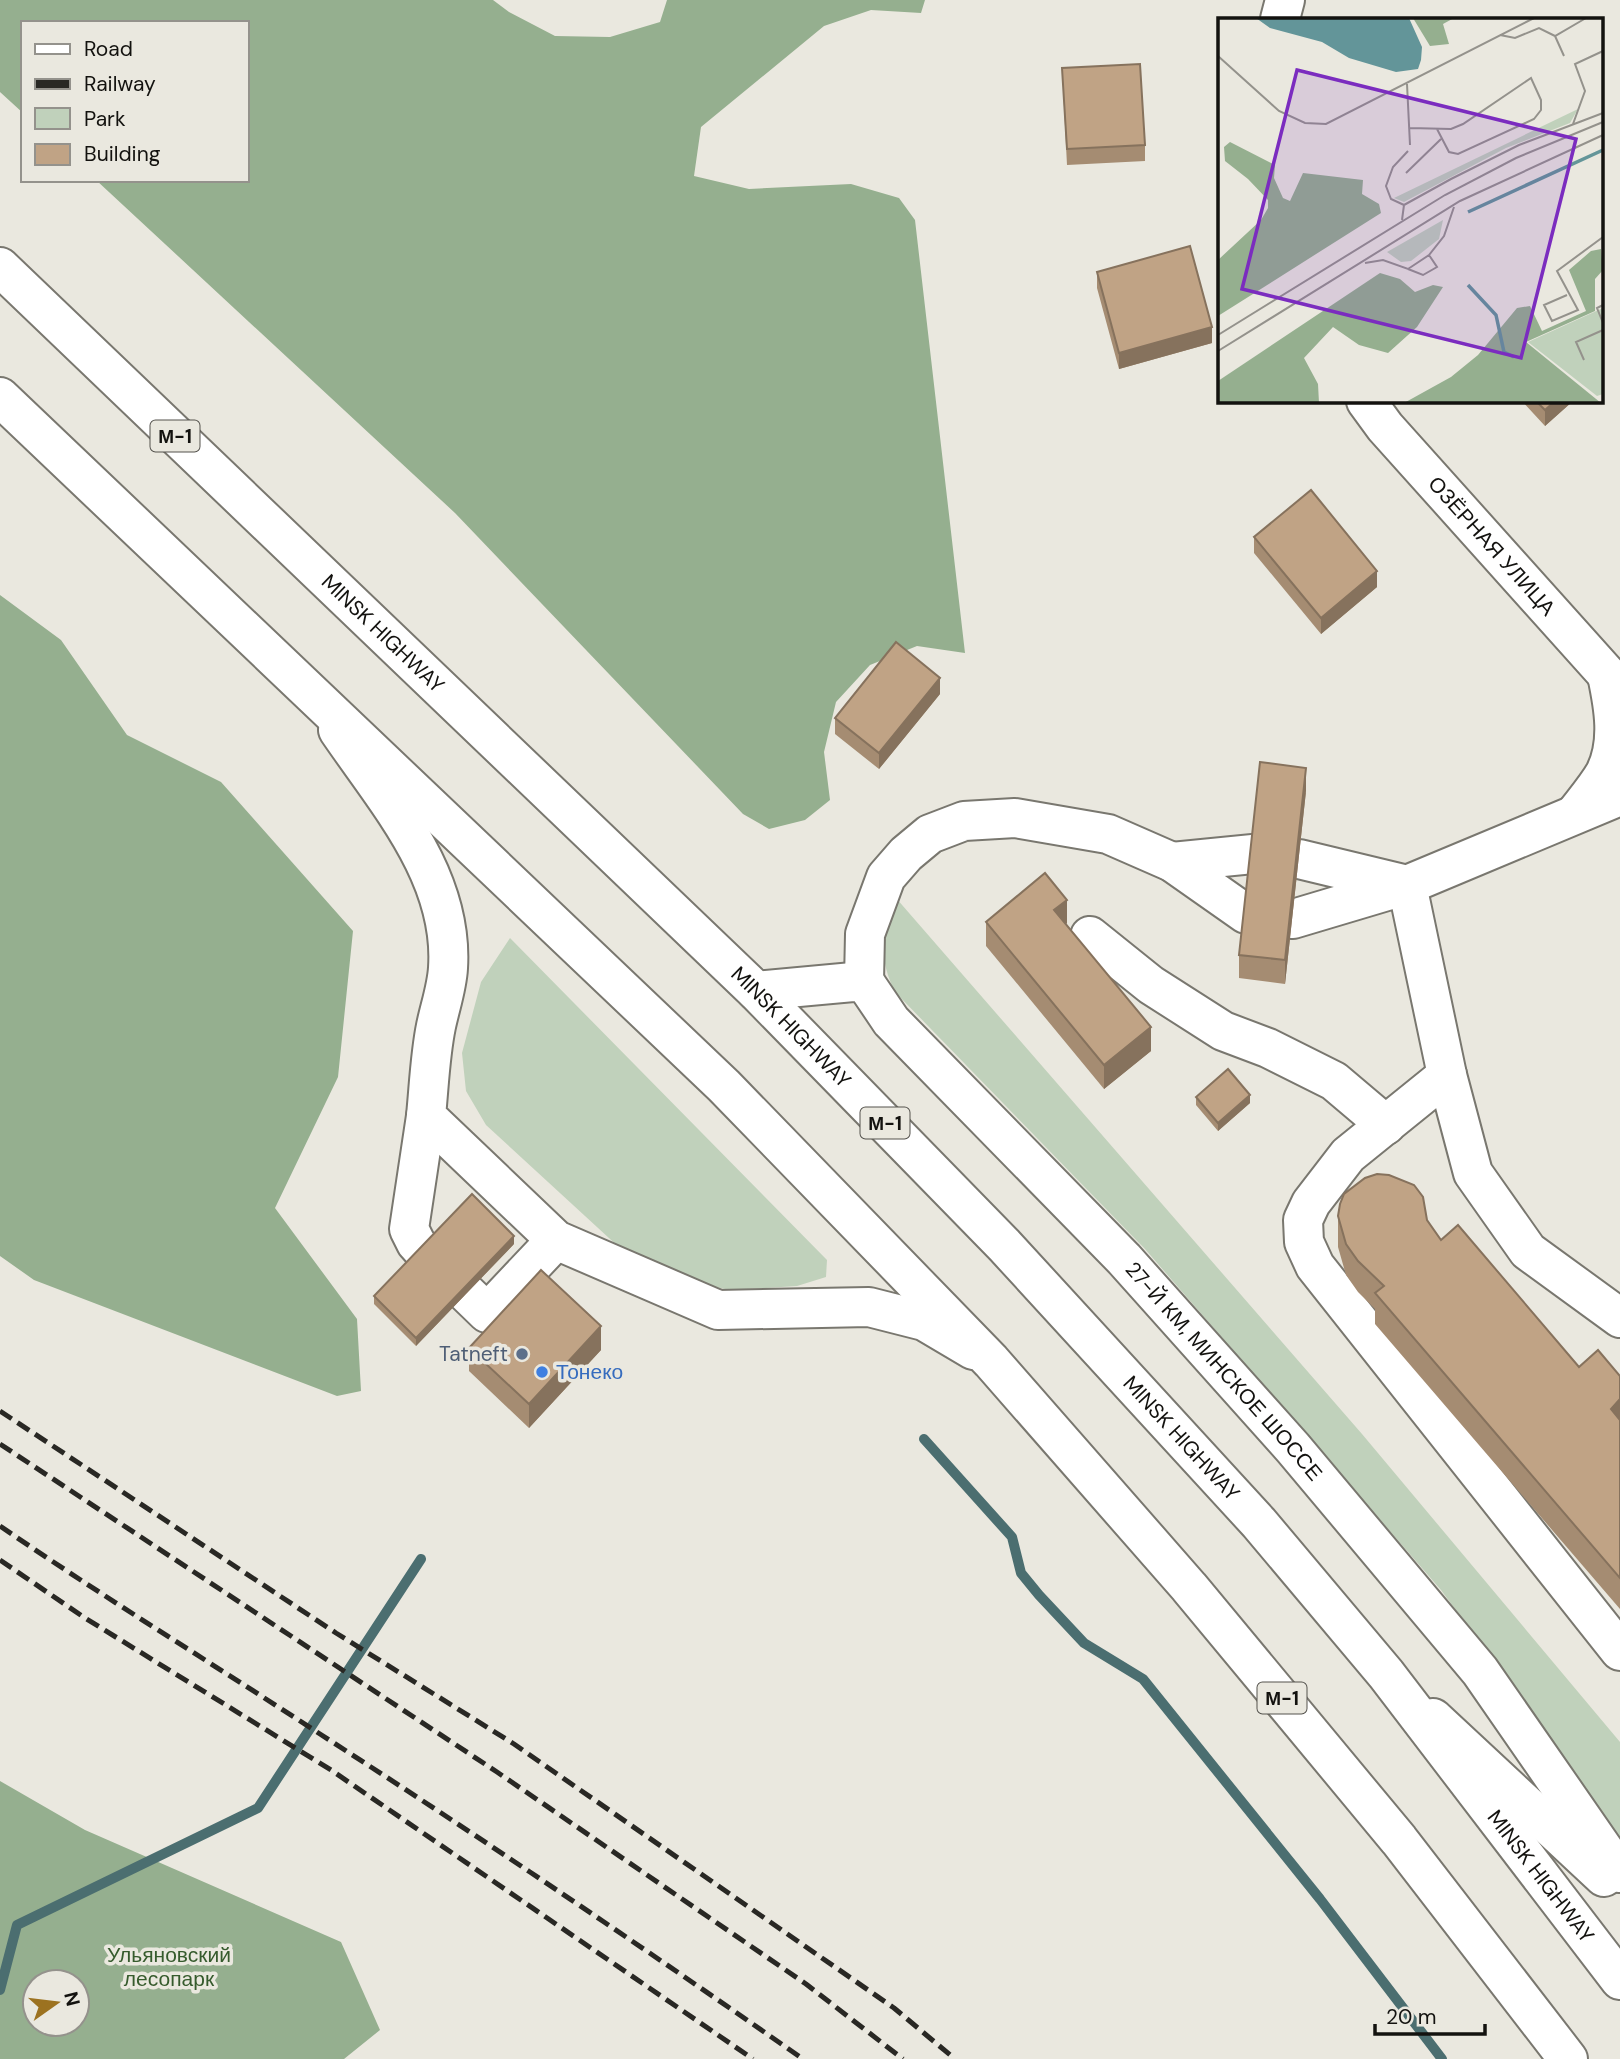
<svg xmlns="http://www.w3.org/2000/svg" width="1620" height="2059" font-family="'DM Sans',sans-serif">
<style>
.green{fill:#c0d1bb}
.forest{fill:#95af8f;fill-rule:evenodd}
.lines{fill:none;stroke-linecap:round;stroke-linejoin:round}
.stream{stroke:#4b6e70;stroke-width:10}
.minor-casing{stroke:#79776f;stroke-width:42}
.highway-casing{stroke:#79776f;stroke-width:42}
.minor{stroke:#fff;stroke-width:38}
.highway{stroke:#fff;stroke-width:38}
.rail{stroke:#292824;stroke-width:5;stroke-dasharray:14 7;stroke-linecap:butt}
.wall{fill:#a58c72}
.shaded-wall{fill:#86725d}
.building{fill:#c0a385;stroke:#86725d;stroke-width:2}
.service-dot{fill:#5c6f8a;stroke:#eae8df;stroke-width:2.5}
.shop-dot{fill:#3f7fe0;stroke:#eae8df;stroke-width:2.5}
.labels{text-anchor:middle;stroke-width:7;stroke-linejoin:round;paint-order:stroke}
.shield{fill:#eae8df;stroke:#54524d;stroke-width:2}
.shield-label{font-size:19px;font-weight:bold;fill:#13120f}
.street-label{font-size:21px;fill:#13120f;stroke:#eae8df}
.service-label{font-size:21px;fill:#4e5e75;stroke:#eae8df;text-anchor:end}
.shop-label{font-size:21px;fill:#366cbe;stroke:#eae8df;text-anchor:start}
.park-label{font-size:21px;fill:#365b2d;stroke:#eae8df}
.inset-river{fill:none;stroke:#639599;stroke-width:3.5}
.inset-road{fill:none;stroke:#94928c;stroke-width:2}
.view{fill:#7b2cbf;fill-opacity:0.15;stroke:#7b2cbf;stroke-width:3.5}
.inset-edge{fill:none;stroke:#13120f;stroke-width:3.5}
</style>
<rect width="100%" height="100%" fill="#eae8df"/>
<!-- green -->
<path class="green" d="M896,898l466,536 258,308v99l-56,-84 -123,-167 -296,-341 -250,-257c-18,-37 -12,-57 1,-94z
M510,938l317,322 -1,17 -29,9 -65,4 -45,-7 -65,-33 -136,-125 -20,-34 -4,-38 19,-71z"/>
<!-- forest -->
<path class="forest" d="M0,0h493l16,12 46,24 55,1 50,-15 7,-22h258l-4,13 -50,-3 -47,16 -123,101 -7,49 55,13 102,-5 48,14 16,22 50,433 -48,-7 -47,19 -34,37 -12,50 6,48 -25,20 -36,9 -26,-15 -288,-301 -359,-333h151v-157h-224v90l-23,-21z
M0,595l61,45 66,95 94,47 132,149 -15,146 -63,131 82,111 4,72 -24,5 -303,-116 -34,-24z
M0,1781l85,49 256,112 39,88 -36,29h-344zM77,1982v42h-42v-42z"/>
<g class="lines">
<!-- stream -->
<path class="stream" d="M924,1439l88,98 9,36 18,22 45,48 59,36 177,220 122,160
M0,1990l17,-65 241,-117 163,-249"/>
<defs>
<g id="minor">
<path d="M1280,19l5,-19"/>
<path id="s1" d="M1366,401l19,26 235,262"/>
<path d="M338,730c49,72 116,146 110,238 -1,19 -8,39 -12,58 -6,29 -7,60 -10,90l130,124 162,70 151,-3 55,14 49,29"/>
<path d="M1575,814c10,-13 22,-27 30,-41 15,-31 9,-65 2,-98"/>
<path d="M1299,859l108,26"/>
<path d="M1172,862l81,-8"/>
<path d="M1407,885l40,190 26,98 55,78 92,67"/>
<path d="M1293,919l114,-34 213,-89"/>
<path d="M1090,936l61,49 72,46 45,17 66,33 52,44"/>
<path d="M864,981l1,-47 21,-57 20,-23 24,-20 34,-13 51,-3 93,16 64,28 74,52"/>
<path id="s2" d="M756,991l108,-10 27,40 233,238 169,189 187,223 140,202"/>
<path d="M1447,1075l-99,80 -37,48 -8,17 1,22 11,24 305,385"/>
<path d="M426,1116l-17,113 7,14 8,9 63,61 69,-73"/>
<path d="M1433,1718l171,159"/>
</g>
<g id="highway">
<path id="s3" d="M0,267l756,724 248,254 255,278 127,151 234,306"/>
<path d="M0,397l724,689 267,275 198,226 210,253 169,219"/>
</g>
</defs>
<!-- minor casing -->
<use href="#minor" class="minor-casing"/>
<!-- highway casing -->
<use href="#highway" class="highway-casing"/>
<!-- minor -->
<use href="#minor" class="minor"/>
<!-- highway -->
<use href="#highway" class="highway"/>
<!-- rail -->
<path class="rail" d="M0,1411l336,222 178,111 380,264 61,51
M0,1444l497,328 309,212 97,75
M0,1526c105,72 213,138 320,208 163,105 324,214 483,325
M0,1560l85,58 246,152 422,289"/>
</g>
<!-- wall -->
<path class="wall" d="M1062,68l83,77v16l-78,4z
M1097,272l115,71 -93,26 -22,-81z
M1522,401h51l-28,25z
M1254,537l123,50 -56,47 -67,-81z
M940,694l-61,75 -44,-35v-16z
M1306,791l-21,193 -46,-6v-23z
M986,922l81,1 -1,1 85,127 -47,38 -118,-143z
M1196,1097l54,6 -32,28 -22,-26z
M1338,1216l89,4 14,20 138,127 41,9v233l-245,-285v-15l-17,-17 -12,-17 -8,-28z
M514,1244l-98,102 -42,-42v-8z
M469,1348l132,2 -72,78 -60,-57z"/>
<!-- shaded-wall -->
<path class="shaded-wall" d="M1212,327v16l-93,26v-16z
M1604,357v16l-3,4v-17z
M1555,401h18l-28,25v-16z
M1377,571v16l-56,47v-16z
M940,678v16l-61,75v-16z
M1306,768v23l-21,193v-24z
M1067,900v23l-13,11v-24z
M1151,1027v24l-47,38v-24z
M1250,1095v8l-32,28v-8z
M514,1236v8l-98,102v-8z
M601,1326v24l-72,78v-24z
M1620,1399v31l-9,-21z"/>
<!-- building -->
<path class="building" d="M1140,64l5,81 -78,4 -5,-81z
M1190,246l22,81 -93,26 -22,-81z
M1536,401h19l-10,9z
M1311,490l66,81 -56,47 -67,-81z
M896,642l44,36 -61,75 -44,-35z
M1260,762l46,6 -21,192 -46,-5z
M1045,873l22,27 -13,10 97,117 -47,38 -118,-143z
M1228,1069l22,26 -32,28 -22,-26z
M1377,1174l12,1 25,10 9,12 4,23 14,20 17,-15 121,142 19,-17 22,26v23l-9,10 9,11v158l-245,-285 9,-7 -26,-25 -12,-17 -8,-28 2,-12 4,-10 21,-16z
M472,1194l42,42 -98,102 -42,-42z
M541,1270l60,56 -72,78 -60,-56z"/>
<!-- markers -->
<circle class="service-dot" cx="522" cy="1354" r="7"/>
<circle class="shop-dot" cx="542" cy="1372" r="7"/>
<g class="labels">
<!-- shield labels -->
<g class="shield">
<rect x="150.5" y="420.5" width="49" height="31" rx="5"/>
<rect x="860.5" y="1107.5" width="49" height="31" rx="5"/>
<rect x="1257.5" y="1682.5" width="49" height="31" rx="5"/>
</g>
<g class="shield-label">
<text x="175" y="443">М-1</text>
<text x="885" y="1130">М-1</text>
<text x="1282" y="1705">М-1</text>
</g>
<!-- street labels -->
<g class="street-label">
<text dy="7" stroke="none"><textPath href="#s1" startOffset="192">ОЗЁРНАЯ УЛИЦА</textPath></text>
<text dy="7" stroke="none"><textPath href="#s3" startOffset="530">MINSK HIGHWAY</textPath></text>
<text dy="7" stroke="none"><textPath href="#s3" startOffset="1097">MINSK HIGHWAY</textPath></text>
<text dy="7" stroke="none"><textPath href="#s2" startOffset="640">27-Й КМ, МИНСКОЕ ШОССЕ</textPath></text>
<text dy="7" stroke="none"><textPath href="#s3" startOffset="1664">MINSK HIGHWAY</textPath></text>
<text dy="7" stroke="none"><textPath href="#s3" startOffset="2231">MINSK HIGHWAY</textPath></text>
</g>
<!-- service labels -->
<g class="service-label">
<text x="508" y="1361">Tatneft</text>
</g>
<!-- shop labels -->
<g class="shop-label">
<text x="556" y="1379">Тонеко</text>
</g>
<!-- park labels -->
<g class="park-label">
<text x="169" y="1962">Ульяновский<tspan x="169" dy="24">лесопарк</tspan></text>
</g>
</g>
<!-- overview -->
<g transform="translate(1218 18)">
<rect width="385" height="385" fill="#eae8df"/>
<path d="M360,91l-8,14 -64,25 -102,54 -10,-4zM225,202l-4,19 -28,22 -10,1 -14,-10zM385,290v86l-6,2 -69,-54z" fill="#c0d1bb"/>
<path d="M195,0h41l-11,6 6,20 -19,2zM12,124l45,23 -1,13 9,20 7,3 13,-28 60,7 -1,14 17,10 2,9 -163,103v-56l43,-40 7,-12v-8l-20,-21 -23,-18 -1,-14zM383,231l2,21 -8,9v32l-69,31 75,61h-197l47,-26 27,-22 39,-47 13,-2 12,25 44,-20 -17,-41 22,-19zM162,255l20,6 15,13 18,-7 10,2 -26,40 -29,26 -29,-8 -26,-18 -29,31 14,26 1,19h-101v-22z" fill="#95af8f"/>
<path d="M38,0h153l13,29 -1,13 -3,9 -22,3 -47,-14 -27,-16 -52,-14z" fill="#639599"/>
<path class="inset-river" d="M250,194l135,-62M250,267l28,30 8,37 10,5"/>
<path class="inset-road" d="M282,17l15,3 24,-10 16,8 31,-18M337,18l9,20M0,38l61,55 26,12 21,1 208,-106M189,66l3,61M355,106l12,-33 -10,-27 28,-13M192,110l41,1 12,-5 68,-46 10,22v10l-7,9 -76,35 -9,-2 -12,-23M188,155l35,-34M186,187l-13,-6 -5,-13 7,-19 15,-16M184,202l2,-15 47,-26 68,-34 84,-32M147,245l18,-3 25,9 21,-14 15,-19 10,-29M190,251l15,6 14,-8 -8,-12M349,277l-23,10 8,16 26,-11 -21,-39 46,-34M385,287l-6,3 6,15M0,317l227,-140 71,-37 87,-36M0,333l242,-150 143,-66M366,342l-8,-18 27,-12"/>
<path class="view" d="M79,52l279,69 -55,219 -279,-69z"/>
<rect width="385" height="385" class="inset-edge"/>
</g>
<!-- legend -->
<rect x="21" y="21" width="228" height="161" fill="#eae8df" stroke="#94928c" stroke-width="2"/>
<rect x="35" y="44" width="35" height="10" fill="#ffffff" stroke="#94928c" stroke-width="2"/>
<text x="84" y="56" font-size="21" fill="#13120f">Road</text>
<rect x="35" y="79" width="35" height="10" fill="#292824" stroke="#94928c" stroke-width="2"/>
<text x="84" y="91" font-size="21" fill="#13120f">Railway</text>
<rect x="35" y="108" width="35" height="21" fill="#c0d1bb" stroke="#94928c" stroke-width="2"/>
<text x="84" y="126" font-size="21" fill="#13120f">Park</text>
<rect x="35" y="144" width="35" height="21" fill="#c0a385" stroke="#94928c" stroke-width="2"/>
<text x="84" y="161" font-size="21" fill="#13120f">Building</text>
<!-- north arrow -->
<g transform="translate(56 2003) rotate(76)"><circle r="33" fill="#eae8df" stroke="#94928c" stroke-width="2"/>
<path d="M0-5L12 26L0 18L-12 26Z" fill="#9c7220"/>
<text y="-10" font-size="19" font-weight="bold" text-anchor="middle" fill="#13120f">N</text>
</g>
<!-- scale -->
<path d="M1375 2024v10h110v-10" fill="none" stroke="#13120f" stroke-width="3.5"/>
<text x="1386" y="2024" font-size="21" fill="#13120f" stroke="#eae8df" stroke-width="5" paint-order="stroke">20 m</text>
</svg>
